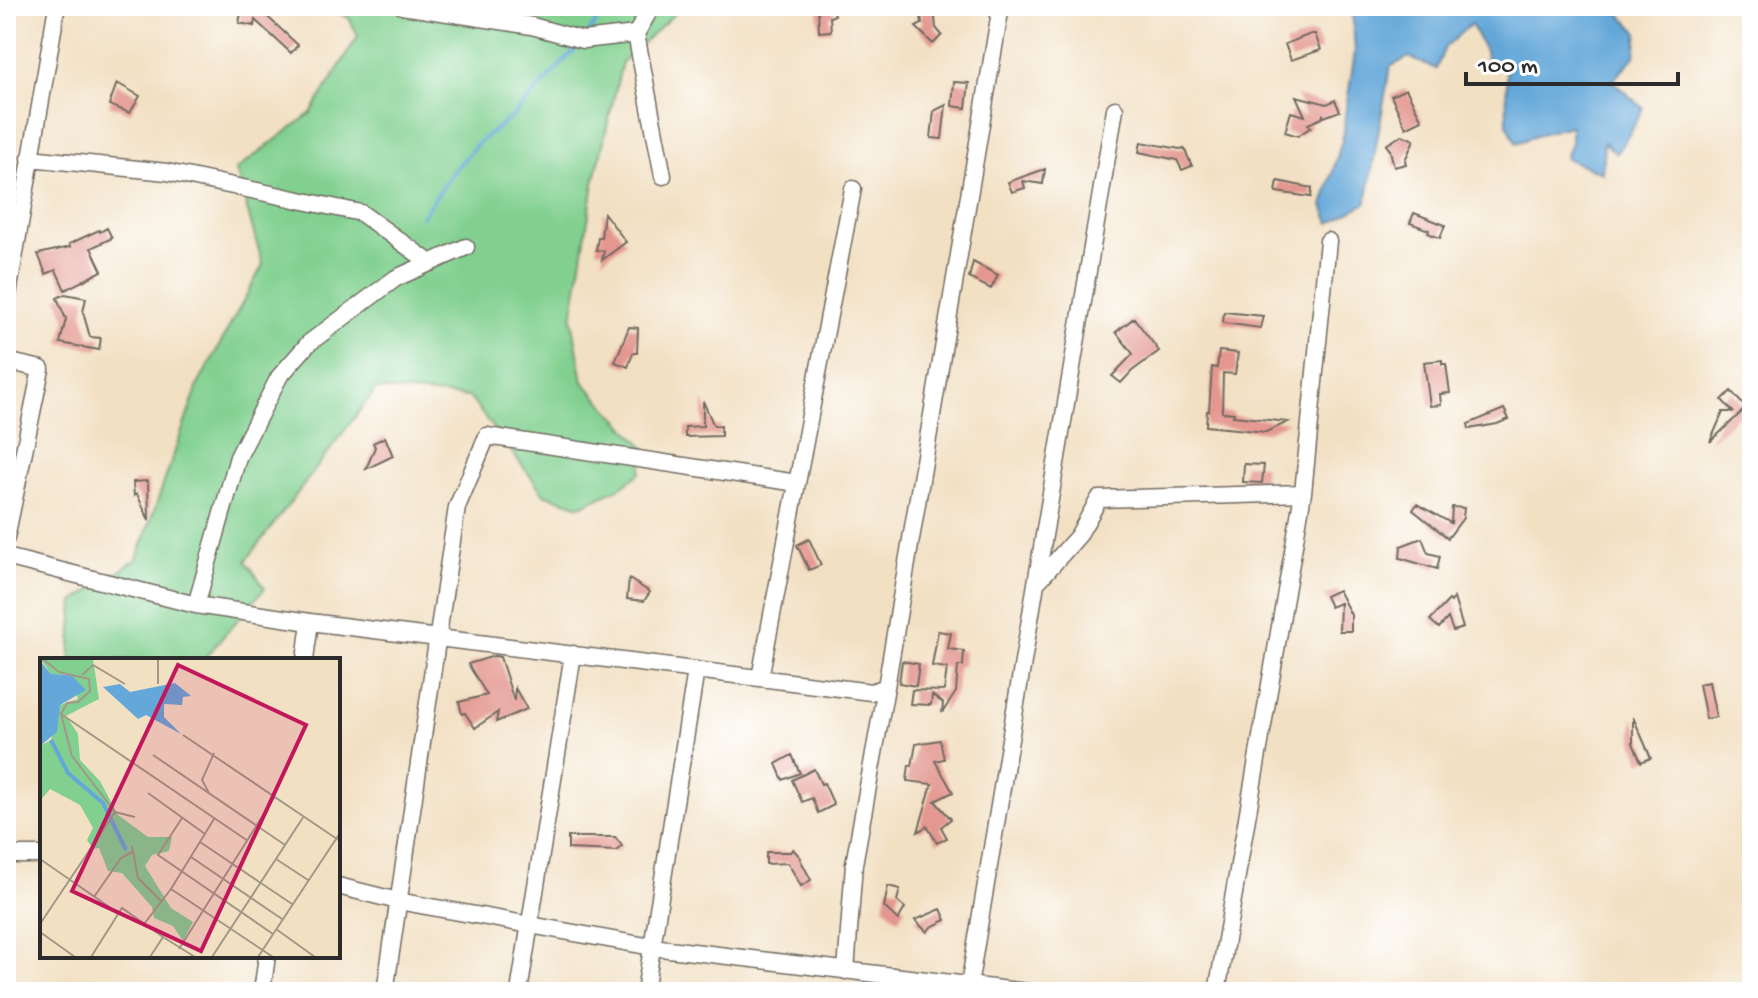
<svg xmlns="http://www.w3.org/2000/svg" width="1758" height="998" font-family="'Gochi Hand',sans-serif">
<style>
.green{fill:#81d090;stroke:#567e5e;stroke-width:2}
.water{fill:#64a7d9;stroke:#486982;stroke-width:2}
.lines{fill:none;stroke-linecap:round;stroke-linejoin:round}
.stream{stroke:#64a7d9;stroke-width:4}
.building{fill:#e49790}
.street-casing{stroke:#716a60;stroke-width:19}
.street{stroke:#fff;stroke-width:16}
.inset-river{fill:none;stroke:#64a7d9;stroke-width:4}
.inset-road{fill:none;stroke:#a29886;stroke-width:2}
.view{fill:#c2185b;fill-opacity:0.15;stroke:#c2185b;stroke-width:4}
.inset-edge{fill:none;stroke:#2b2b2b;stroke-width:4}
</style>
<rect width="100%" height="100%" fill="#fff"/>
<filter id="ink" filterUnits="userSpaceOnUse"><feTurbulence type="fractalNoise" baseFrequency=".0125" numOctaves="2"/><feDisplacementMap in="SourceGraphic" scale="16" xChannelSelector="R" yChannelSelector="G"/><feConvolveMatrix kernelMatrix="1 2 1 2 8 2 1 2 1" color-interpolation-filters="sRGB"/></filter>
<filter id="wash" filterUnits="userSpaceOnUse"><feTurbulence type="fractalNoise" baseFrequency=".006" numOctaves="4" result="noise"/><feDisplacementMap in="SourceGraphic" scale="32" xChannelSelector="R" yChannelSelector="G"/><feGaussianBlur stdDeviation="1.8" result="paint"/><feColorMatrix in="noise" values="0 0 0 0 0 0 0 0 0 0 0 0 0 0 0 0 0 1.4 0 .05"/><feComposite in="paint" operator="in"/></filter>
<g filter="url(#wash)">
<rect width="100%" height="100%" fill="#f2e0c3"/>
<!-- green -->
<path class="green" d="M331,6h352l-61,56 -28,121 -22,136 11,63 62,66 -5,25 -19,14 -40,19 -36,-11 -76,-98 -93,-8 -130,172 19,27 -62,72h-133l4,-58 63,-43 62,-176 64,-118 -27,-95 75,-57 47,-77 -9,-18 -19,-10z"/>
<!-- water -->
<path class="water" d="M1352,6h260l26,26 -3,24 -23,25 31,27 -12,23 -15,23 -12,-12 -2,31 -37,-15 6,-16v-16l-24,6 -31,11 -9,-19 -1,-56 -19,-2 -2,-15 -14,-27 -26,23 -9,22 -27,-12 -19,10 -24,136 -36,20 -7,-17 21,-73 1,-18 10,-63z"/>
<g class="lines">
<!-- stream -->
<path class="stream" d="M587,35l6,-8 11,-21
M422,217l29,-43 28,-32 35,-27 65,-70"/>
</g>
<g id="blocks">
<!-- building -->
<path class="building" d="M827,6h5l3,9 -5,2 1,14 -12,1 -1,-23z
M934,6l2,22 6,7 -9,9 -17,-17 6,-3 -2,-17z
M242,8l12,2 4,-2 40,37 -7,8 -36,-33 -1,6 -15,-3z
M1311,34h4l6,16 -30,10 -6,-16z
M954,82l15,1 -3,25 -14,-2z
M117,83l23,13 -10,17 -21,-8z
M1406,89l16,31 -16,8 -15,-32z
M1296,96l31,8 8,-4 5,11 -16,6 -1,-2 -1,3 -14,6 3,3 -13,9 -13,-4 6,-20 14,4z
M946,105l-4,34 -11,-1 3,-27z
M1402,135l12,5 -9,20 1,4 -12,3 -4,-17 -4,-5z
M1141,142l39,7 4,-1 8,18 -10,4 -5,-10 -38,-8z
M1045,169l-2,15 -20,-3 2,7 -13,4 -4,-10z
M1278,181l34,7 -1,9 -35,-5z
M604,213l22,29 -24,18 2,-9 -8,-1 2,-13h3z
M1414,213l31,12 -5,13 -12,-5 1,-3 -19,-7z
M107,228l5,10 -21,10 11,23 -37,19 -9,-20 -10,4 -8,-20 32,-7 -1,-3 30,-14 1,2z
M973,262l25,13 -7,14 -22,-11z
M65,294l21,4 -3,14 7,25 11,1 -2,12 -39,-7 6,-24 -9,-21z
M1224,312l39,4 -3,12 -37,-5z
M1134,318l25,33 -27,20 -11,12 -9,-7 21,-22 -17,-22z
M629,327l9,1 -1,25h-4l-5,14 -13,-5z
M1219,351l19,2 -3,21 -12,-1 -1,39 12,1 -1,3 55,6 -22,10 -60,-6 1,-15h2l3,-44 5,1z
M1442,360v4h4l4,29 -10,1 1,11 -11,1 -6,-44z
M1731,391l15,17 -36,34 13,-30h10l-11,-12z
M703,401l11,25h7v10l-36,1v-10l18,-1z
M1504,409l5,10 -12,5 -28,5 -1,-5z
M385,437l8,19 -27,13 9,-22 -2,-4z
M1244,464l20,1 -2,18 -19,-1z
M148,481l1,39 -12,-26 -3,2 -1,-14z
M1417,504l34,19 1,-16 12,1 -1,10 -15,20 -35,-28z
M1422,538l6,15 12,3 -3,13 -37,-11 1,-12z
M809,539l12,26 -12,5 -12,-25z
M629,579l21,13 -6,9 -17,-2z
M1338,590l13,25v16h-12l1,-28 -10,4 -5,-11z
M1454,598l9,30 -10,3 -5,-13 -9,10 -9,-8 19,-20 2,2z
M938,631l13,2 -3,16 16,2 -1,15h-5l-2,26 -14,21 1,-10 -11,-8 -1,10 -21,-1 2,-14 32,1 3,-23 -15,-2z
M494,656l6,1 14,44 1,-13 12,21 -31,13 2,-10 -23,16 -10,-15 -3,1 -3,-12 28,-7 -19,-31z
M902,661l17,3 -3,22 -17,-3z
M1709,682l7,35 -10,2 -7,-35z
M1633,717l18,41 -10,4 -8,-19z
M940,740l4,19 -9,2 18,31 -18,9 16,18 -10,8 6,11 -10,5 -10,-17 -9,6 14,-48 -25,-3 2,-16 3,1 4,-22z
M792,755l8,18 -17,7 -7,-16z
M814,769l7,15 3,-1 10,22 -16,8 -6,-15 -10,4 -10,-22z
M568,837h47l7,9 -6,5 -48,-2z
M793,849l8,9 -1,1 11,21 -10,6 -13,-23 -22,1v-12h24z
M888,886l12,3 -3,12 8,7 -7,12 -14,-13z
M941,909l5,11 -15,7 -4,5 -12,-12z"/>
</g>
</g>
<g filter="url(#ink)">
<use href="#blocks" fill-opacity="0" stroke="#716a60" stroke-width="2"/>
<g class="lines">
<defs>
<path id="street" d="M402,6l130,20 51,14 53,-6
M652,6l-16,28 27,142
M30,158l137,14 194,41 68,49
M6,306l51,-300
M6,361l35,8 -35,169
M6,557l190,48 114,17
M1039,580l39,-44 21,-37 204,-6
M196,605l42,-148 41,-80 30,-34 87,-65 70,-31
M305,660l5,-38 561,70 15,-5
M760,678l93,-489
M6,855h36
M338,886l60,15 254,46 375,45
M846,971l8,-107 32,-177 115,-681
M262,992l5,-36
M385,992l72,-485 30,-71 310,47
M519,992l54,-338
M645,992l51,-322
M968,992l147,-883
M1217,992l86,-499 25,-252"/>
</defs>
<!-- street casing -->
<use href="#street" class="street-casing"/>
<!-- street -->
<use href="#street" class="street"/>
</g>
</g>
<!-- overview -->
<g transform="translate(40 658)">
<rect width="300" height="300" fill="#f2e0c3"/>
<path d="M0,1h53l6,40 -33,17 12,18 2,26 20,21 18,34 30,22h24l-3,14 -17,4 -7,11 26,42 22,14 -10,19 -10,-15 -19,-8 -2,-11 -30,-34 -14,-2 -9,-23 -6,1 -6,-9 6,-12 -13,-23 -30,-16 -10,12v-55l11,-6 9,-35 18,-6 -7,-24 -20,-1z" fill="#81d090"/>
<path d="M0,3l11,13 20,1 15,15 -26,15 -3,27 -17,14zM135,25l16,13 -8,1 -1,8 -18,-1v13l17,17 -35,-19 -8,4 -35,-32 17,-3 10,8z" fill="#64a7d9"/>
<path class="inset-river" d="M11,82l17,33 35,30 23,47"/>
<path class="inset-road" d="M3,1l16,13 30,7 1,12 -12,11 -11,1 -6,11M118,1v25M42,17l11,-10 32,19M143,77l157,106M113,97l132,90M108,135l57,41M169,135l-7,-13 12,-27M95,159l-20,-5 -43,-56 -11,-42 187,127M142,160l-24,37 115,79M174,161l-43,70 102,68M160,184l92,62M92,188l6,32 24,24M151,199l91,62M0,201l78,54M236,201l32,21M54,239l27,-39 11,-6M0,266l75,-112M104,266l27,-35M236,271l39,28M0,274l35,25M123,279l32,20M139,291l96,-153M51,299l31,-49 41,29 -13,20M172,299l92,-141M218,299l82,-124"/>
<path class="view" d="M138,7l128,60 -105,226 -129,-60z"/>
<rect width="300" height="300" class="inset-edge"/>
</g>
<!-- margin -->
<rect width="1758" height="998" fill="none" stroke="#fff" stroke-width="32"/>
<!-- scale -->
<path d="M1466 72v12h212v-12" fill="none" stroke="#2b2b2b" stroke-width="4"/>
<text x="1478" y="72" font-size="24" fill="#2b2b2b" stroke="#ffffff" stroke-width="6" paint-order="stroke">100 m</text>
</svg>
